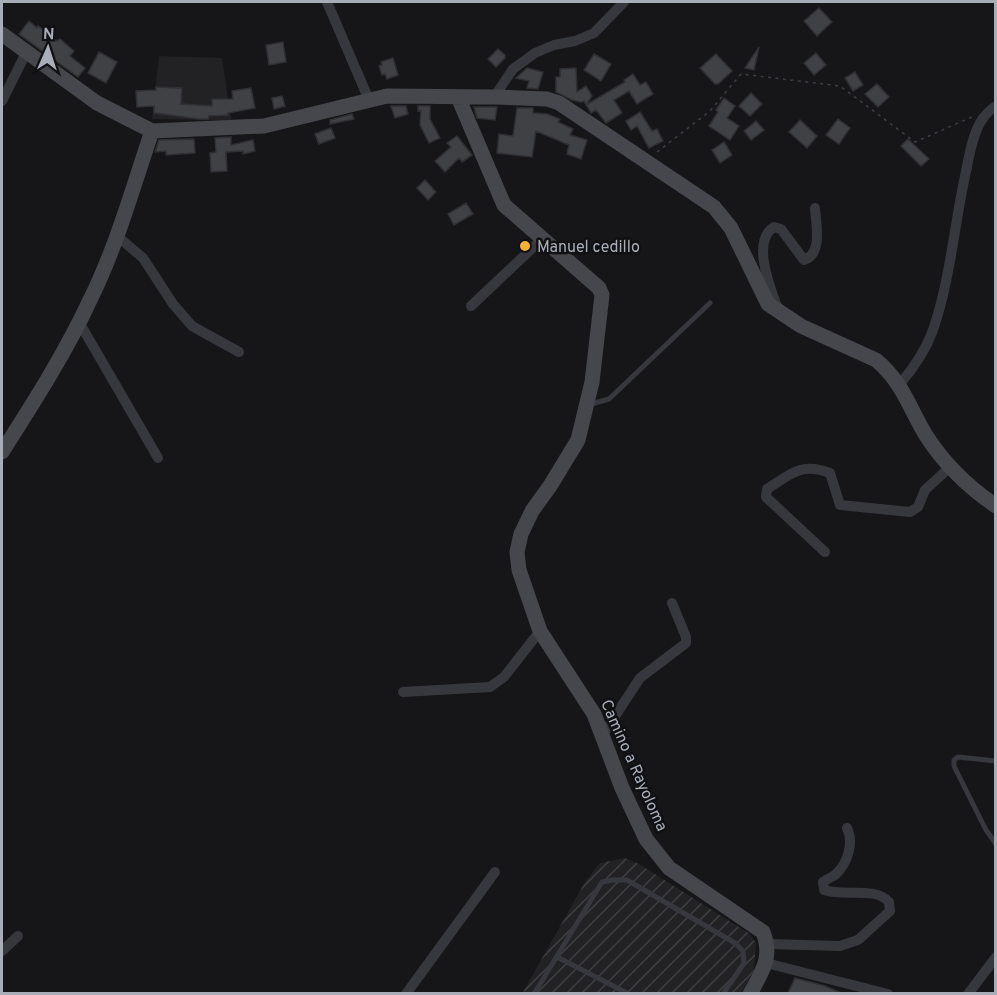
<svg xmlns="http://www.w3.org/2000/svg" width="997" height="995" font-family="Overpass,sans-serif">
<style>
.built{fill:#222225}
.industrial{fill:url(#industrial-furrows)}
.building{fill:#404145;stroke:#303034;stroke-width:1.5}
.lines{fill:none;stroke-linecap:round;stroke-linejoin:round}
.path{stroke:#3d3f44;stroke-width:1.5;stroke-dasharray:3 4.5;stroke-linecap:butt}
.lane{stroke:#37383d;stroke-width:5}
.street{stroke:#37383d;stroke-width:10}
.secondary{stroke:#45474d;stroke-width:15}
.poi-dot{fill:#f2b134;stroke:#111113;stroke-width:2}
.labels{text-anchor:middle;stroke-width:5;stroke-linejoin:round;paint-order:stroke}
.poi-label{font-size:16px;fill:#a8adb8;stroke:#111113;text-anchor:start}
.street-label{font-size:16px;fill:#a8adb8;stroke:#111113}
</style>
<defs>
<pattern id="industrial-furrows" width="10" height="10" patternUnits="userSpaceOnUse" patternTransform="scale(1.5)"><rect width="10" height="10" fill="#222225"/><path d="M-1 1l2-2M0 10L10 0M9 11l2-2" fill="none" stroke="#3f3f43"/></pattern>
</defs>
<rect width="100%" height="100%" fill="#161618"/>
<!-- built -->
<path class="built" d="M159,56l63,2 9,62 -79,-1z"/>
<!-- industrial -->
<path class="industrial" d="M625,858l14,6 111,70 6,9 -2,27 -13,23 -219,1 63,-112 15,-19z"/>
<!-- building -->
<path class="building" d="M819,8l13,14 -15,14 -13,-15z
M29,21l8,7 1,-2 19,15 3,-2 14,12 -4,5 15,12 -7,9 -59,-43z
M283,42l3,20 -17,3 -3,-20z
M759,47l-5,23 -9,-2z
M498,49l7,6v3l-9,9 -8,-8z
M99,52l18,10 -11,21 -18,-10z
M816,53l10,12 -12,10 -10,-12z
M594,54l17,10 -10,17 -17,-11z
M716,54l16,17 -14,13h-3l-15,-16z
M393,58l5,17 -11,4 -2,-5 -3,1 -3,-9 3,-1 -1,-3z
M527,68l16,4 -5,17 -11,-1 2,-7 -13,-3z
M576,68l1,24 9,-6 6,10 -6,9 39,-23 -1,-2 9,-6 7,11 6,-3 7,12 -16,10 -8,-13 -15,9 8,13 -16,10 -10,-13 -5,3 -7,-12 -3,1 -9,-2 -16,-8v-15h4v-8z
M855,72l8,13 -10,6 -8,-13z
M877,84l12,13 -11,10 -13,-13z
M156,87l26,1 -1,16 31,2v-7h21l-1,-8 19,-3 4,20 -27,5v2l-19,1 -1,3h-9l-45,-6v-7l-17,1 -1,-16 20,-1z
M751,93l11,11 -12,12 -11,-10z
M282,96l3,10 -11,3 -2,-11z
M724,98l11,8 -8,12 12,8 -9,14 -21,-14 9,-14 -2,-2z
M391,106h15l2,8 -13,4z
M418,106h12v13l10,19 -11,5 -9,-18 1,-15 -3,1z
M474,107h23l-2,13 -18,-2z
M517,108h16v5l14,1 13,5 -2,3 15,7 -3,6 17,5 -6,19 -14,-5 2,-9 -33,-14 -4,26 -35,-4 2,-19 14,2z
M640,112l12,19 5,-2 6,12 -14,7 -12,-22 -6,4 -5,-9z
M352,114l2,5 -24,5v-4z
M838,119l12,9 -11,16 -13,-9z
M800,120l17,16 -10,12 -18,-16z
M756,121l8,9 -13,10 -7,-9z
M331,128l4,10 -16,6 -4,-10z
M457,136l15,19 -10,7 -3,-4 -14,14 -10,-11 16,-14 -4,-4z
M231,137v8l22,-5 2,11 -12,3v-3l-17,1 1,19 -16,1 -1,-19 6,-1 -1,-14z
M194,139l1,14 -29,2v-4l-11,1 4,-12z
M908,139l21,20 -8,7 -20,-20z
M724,142l8,13 -12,8 -8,-13z
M425,180l11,12 -8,8 -11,-12z
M466,203l7,11 -19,11 -6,-11z
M795,978l30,8 16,7h-53z"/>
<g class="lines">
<!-- path -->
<path class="path" d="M657,152l53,-41 31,-37 99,12 75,56 57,-25"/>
<!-- lane -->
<path class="lane" d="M588,405l21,-6 101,-96
M996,761l-38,-4 -4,3v6l32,64 10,14
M557,957l72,37
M534,994l68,-112 11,-2h14l108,63 8,8 1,12 -21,31"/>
<!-- street -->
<path class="street" d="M327,2l42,98
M494,97l19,-28 22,-16 19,-8 21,-4 19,-8 30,-31
M2,101l24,-48
M116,235l27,23 30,46 19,22 47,26
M471,306l71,-67
M779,312c-7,-20 -29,-70 -5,-85l7,2 23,31c19,-6 12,-36 11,-52
M79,322l79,136
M899,385c15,-17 26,-33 34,-55 17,-49 21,-103 32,-154 4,-17 6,-37 15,-53 4,-7 9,-13 16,-17
M825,552l-59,-55 1,-8c24,-15 34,-27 63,-16l10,32 70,7 8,-5 7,-17 24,-22
M403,692l87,-5 14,-10 36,-46
M602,736l38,-58 46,-35v-6l-14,-34
M768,944l72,2 18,-6 32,-29 -1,-9c-14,-16 -45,-5 -65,-12l-1,-8c4,-3 10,-5 13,-8 12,-11 18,-32 11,-46
M2,951l16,-15
M766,963l122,31
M406,994l89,-122
M968,994l28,-37"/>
<!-- secondary -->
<path class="secondary" d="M2,34l95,69 55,28 112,-5 123,-30 107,1 53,2 12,4 155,104 17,21 37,76 33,22 75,34c27,22 34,50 51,77 19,29 41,50 69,69
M458,97l46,108 95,83 3,7 -10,87 -14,58 -28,46 -18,25 -11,23 -4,18 2,18 21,61 54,83 28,74 24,51 23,29 94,64c10,26 -1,39 -13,62
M2,452c32,-50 64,-100 89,-154 26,-53 42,-111 61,-167"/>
</g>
<!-- markers -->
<circle class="poi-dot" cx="525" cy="246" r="6"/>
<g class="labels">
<!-- poi labels -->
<g class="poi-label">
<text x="537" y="252">Manuel cedillo</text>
</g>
<!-- street labels -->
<g class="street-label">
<text transform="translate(635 765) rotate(66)" y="6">Camino a Rayoloma</text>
</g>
</g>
<!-- border -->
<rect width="997" height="995" fill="none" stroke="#a8adb8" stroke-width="6"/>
<!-- north arrow -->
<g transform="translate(48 48) rotate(3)" stroke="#111113" stroke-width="4.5" paint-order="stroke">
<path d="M0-4.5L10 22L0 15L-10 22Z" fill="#a8adb8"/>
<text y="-9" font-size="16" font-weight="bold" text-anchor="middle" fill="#a8adb8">N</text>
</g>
</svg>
